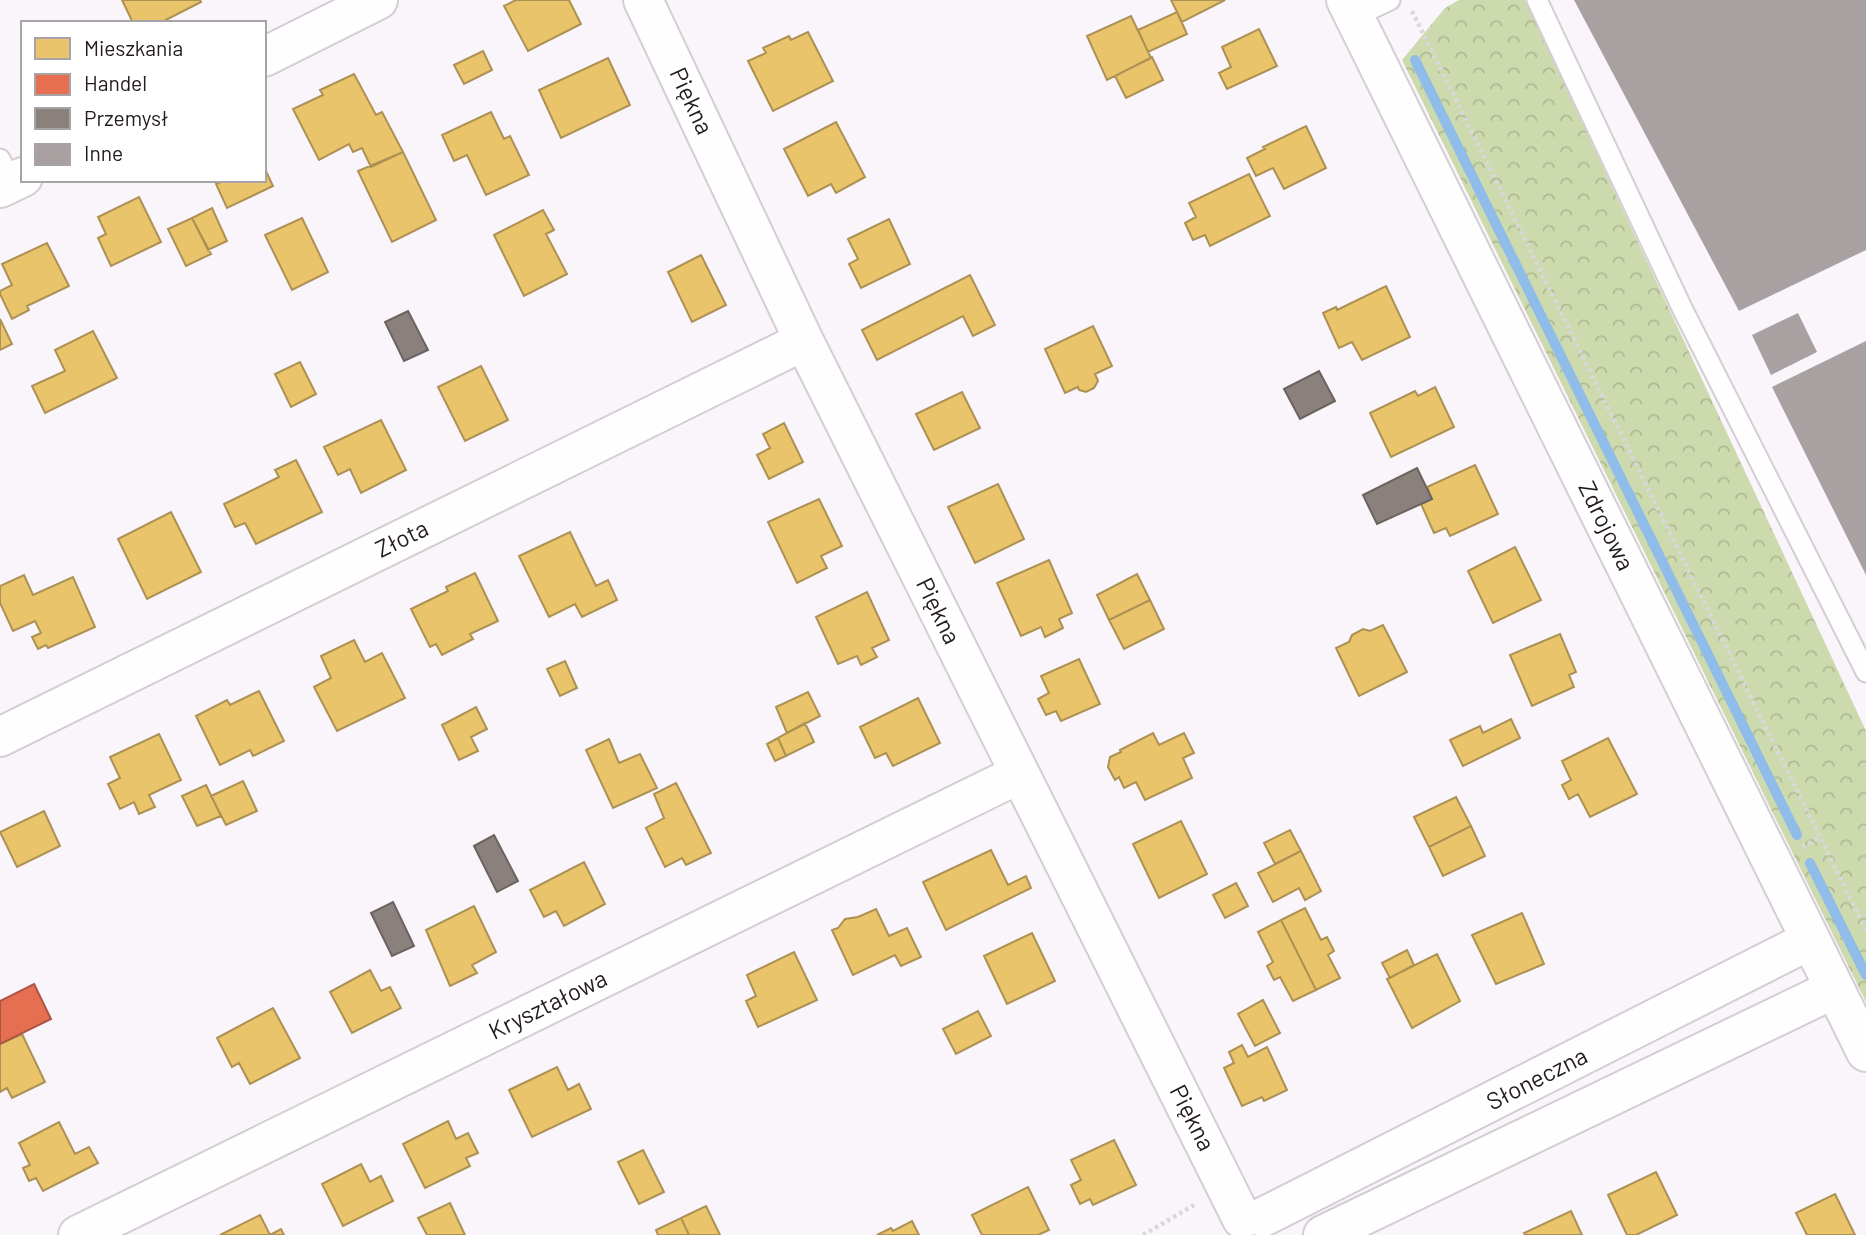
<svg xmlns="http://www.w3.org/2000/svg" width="1866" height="1235" font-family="Barlow,sans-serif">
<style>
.forest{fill:url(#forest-crowns)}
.homes{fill:#e9c46a;stroke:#ad9154;stroke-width:2}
.shops{fill:#e76f51;stroke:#ac5543;stroke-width:2}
.industry{fill:#8a817c;stroke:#6b6261;stroke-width:2}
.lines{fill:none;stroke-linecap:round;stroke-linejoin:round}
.stream{stroke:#90bcea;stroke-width:10}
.building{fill:#a8a0a1}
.lane-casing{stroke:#d4cdd4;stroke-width:23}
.street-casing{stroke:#d4cdd4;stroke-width:42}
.secondary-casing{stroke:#d4cdd4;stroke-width:42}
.path{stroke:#dad7d9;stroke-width:4.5;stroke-dasharray:3.5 3.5;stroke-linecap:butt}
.lane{stroke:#fefefe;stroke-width:19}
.street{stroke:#fefefe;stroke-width:38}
.secondary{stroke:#fefefe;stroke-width:38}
.labels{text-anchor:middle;stroke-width:7;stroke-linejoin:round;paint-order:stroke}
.street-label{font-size:24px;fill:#221921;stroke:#fff}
</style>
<defs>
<pattern id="forest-crowns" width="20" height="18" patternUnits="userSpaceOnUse" patternTransform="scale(1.75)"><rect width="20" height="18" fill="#ccdaad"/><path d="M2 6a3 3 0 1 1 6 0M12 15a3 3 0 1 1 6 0" fill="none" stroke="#afba95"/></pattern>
</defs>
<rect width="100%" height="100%" fill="#faf5fa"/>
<!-- forest -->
<path class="forest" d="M1459,0h66l341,731v271l-464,-942 43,-52z"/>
<!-- homes -->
<path class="homes" d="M122,0h78l1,2 -41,21h-27z
M516,0h53l12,24 -53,27 -24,-45z
M1171,0h54l-43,22z
M1177,12l10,22 -39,18 -10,-22z
M1131,16l20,42 -44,22 -20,-44z
M1259,29l18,37 -50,23 -8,-16 12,-6 -9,-20z
M808,32l25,49 -60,30 -25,-50 18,-8 -3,-5 26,-12 2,4z
M483,51l9,19 -28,14 -10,-19z
M1152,57l11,23 -37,18 -11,-22z
M608,58l22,47 -69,33 -22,-48z
M354,74l22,41 6,-3 21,40 -32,15 -9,-19 -9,4 -4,-8 -30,16 -26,-51 30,-14 -3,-5z
M491,112l13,27 6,-3 19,39 -43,20 -19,-40 -13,6 -12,-26z
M836,122l29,55 -29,16 -5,-9 -23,12 -24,-47z
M1306,126l20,42 -42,21 -11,-21 -17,8 -9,-18 18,-9 -2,-2z
M403,152l33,68 -44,22 -34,-71z
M264,167l9,19 -46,22 -11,-24 9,-4h39z
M1249,174l21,42 -60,30 -5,-11 -12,5 -8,-17 11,-6 -7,-14z
M139,197l22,45 -50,24 -13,-28 8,-4 -8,-17z
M212,208l15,33 -19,9 -16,-32z
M543,210l11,20 -8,4 21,40 -43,22 -30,-61z
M192,218l19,36 -25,12 -18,-37z
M302,218l26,54 -36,18 -27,-55z
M889,219l21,45 -49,24 -12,-24 9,-5 -10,-20z
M47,243l22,43 -42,20 2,4 -17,9 -12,-25v-3l12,-6 -10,-21z
M701,255l25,50 -34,17 -24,-50z
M970,275l25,50 -22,11 -10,-20 -86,44 -15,-30z
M1386,286l24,51 -48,23 -10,-18 -13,6 -16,-35 13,-6 1,3z
M0,319l12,25 -12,6z
M1093,326l19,40 -17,8 3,7 -4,7 -8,4 -7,-2 -1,-3 -13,6 -20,-44z
M93,331l24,47 -72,35 -13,-27 33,-15 -10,-21z
M300,362l16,32 -25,13 -16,-33z
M481,366l27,54 -43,21 -27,-54z
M1435,387l19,40 -63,30 -21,-44 45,-22 3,5z
M962,392l18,36 -46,22 -18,-36z
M381,420l25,50 -45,23 -11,-24 -12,6 -14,-28z
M784,423l19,39 -34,17 -12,-24 13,-7 -7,-14z
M296,460l26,52 -66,32 -11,-21 -10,4 -11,-23 55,-27 -4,-7z
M1475,465l23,49 -48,22 -4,-8 -12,5 -13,-29 11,-5 -5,-12z
M998,484l26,55 -49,24 -27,-56z
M819,499l23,47 -21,10 6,12 -30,15 -29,-61z
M171,512l30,60 -54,27 -29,-60z
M570,532l26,54 12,-6 9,20 -35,17 -7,-13 -26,13 -30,-61z
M1515,547l26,53 -48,23 -25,-52z
M1049,560l23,53 -13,6 4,9 -18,9 -4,-10 -20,9 -24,-53z
M475,573l23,48 -28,13 3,5 -31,16 -6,-11 -6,3 -19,-38 37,-18 -2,-4z
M1137,574l13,26 -41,20 -12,-25z
M24,575l9,20 40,-18 22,50 -47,21 -2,-3 -8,4 -6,-12 9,-4 -6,-12 -22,10 -13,-28v-17z
M867,592l22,48 -17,8 5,9 -16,8 -4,-9 -19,8 -22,-47z
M1150,600l14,29 -40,20 -15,-29z
M1383,625l24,47 -48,24 -23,-48 13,-6 3,-7 11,-6 7,2z
M1560,634l16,38 -7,3 5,12 -42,19 -22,-51z
M354,640l11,22 17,-9 23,45 -68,33 -23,-44 17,-9 -10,-22z
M1079,659l21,45 -39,17 -5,-10 -10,4 -8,-16 11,-6 -8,-17z
M565,661l12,27 -17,8 -13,-27z
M259,691l25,50 -31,15 -3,-6 -30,15 -24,-49 31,-16 3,5z
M808,692l12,24 -33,17 -11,-26z
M918,698l22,45 -47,23 -7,-13 -11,5 -15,-31z
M476,707l11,22 -16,8 7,14 -19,9 -17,-35z
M1511,719l9,19 -57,28 -13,-26 30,-14 3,7z
M805,723l9,19 -28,14 -8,-18z
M1153,733l6,12 25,-12 10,20 -11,5 9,20 -47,22 -9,-18 -12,6 -5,-11 -4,3 -7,-13 2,-10 11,-5 -1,-2z
M159,734l22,46 -32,15 6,12 -16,7 -5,-12 -14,7 -12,-25 12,-6 -10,-21z
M778,738l8,18 -11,5 -8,-17z
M1608,738l29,56 -47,23 -12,-23 -9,5 -7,-14 9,-5 -9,-19z
M609,739l10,24 21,-9 17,34 -44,20 -27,-58z
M243,781l14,30 -31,14 -15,-29z
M676,783l35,70 -25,12 -4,-7 -17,9 -19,-39 18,-10 -10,-24z
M206,785l15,31 -24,10 -15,-30z
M1456,797l15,29 -42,21 -15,-30z
M44,811l16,35 -43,21 -17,-35z
M1181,821l26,53 -48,24 -26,-54z
M1471,826l14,30 -42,20 -14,-29z
M1290,830l11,21 -26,13 -11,-21z
M991,850l17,35 18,-9 5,12 -85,42 -23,-48z
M1301,851l20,40 -16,9 -6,-12 -26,14 -15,-29z
M584,862l21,42 -41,22 -8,-15 -12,6 -14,-27z
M1236,883l12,23 -23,12 -12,-23z
M474,906l22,46 -24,13 5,8 -27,13 -24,-56z
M1305,908l16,32 6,-3 7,14 -6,4 12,23 -24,12 -35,-70z
M876,909l13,27 18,-8 14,29 -20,9 -6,-11 -42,20 -21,-45 6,-2 7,-9 13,-2z
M1522,913l22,51 -48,20 -24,-49z
M1281,920l35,70 -23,11 -13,-24 -6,3 -7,-14 6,-4 -15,-30z
M1032,933l23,48 -48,23 -23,-48z
M1407,950l7,15 -24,13 -8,-15z
M794,952l23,48 -59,27 -12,-26 10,-5 -9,-21z
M1437,954l23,47 -48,27 -25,-49z
M370,970l11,21 9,-4 11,21 -49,25 -22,-41z
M1263,1000l17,33 -25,13 -17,-32z
M273,1008l27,50 -50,26 -11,-21 -7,4 -15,-29z
M978,1011l13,25 -35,18 -13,-25z
M22,1034l23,48 -33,16 -5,-10 -7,4v-48z
M1242,1045l6,12 19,-10 20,43 -23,11 -2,-4 -20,9 -18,-38 10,-5 -5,-11z
M557,1067l11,23 11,-6 12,25 -59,28 -23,-47z
M448,1121l8,18 12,-6 10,20 -12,5 4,8 -45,22 -22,-44z
M59,1122l16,32 14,-7 9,16 -55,28 -7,-13 -7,3 -6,-13 7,-3 -11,-22z
M1114,1140l22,45 -43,20 -3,-6 -10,5 -9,-19 10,-5 -10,-20z
M643,1150l21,42 -25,12 -21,-42z
M361,1164l9,18 11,-6 12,25 -50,25 -21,-42z
M1656,1172l21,43 -41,20h-9l-19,-40z
M1028,1187l21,43 -11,5h-56l-10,-20z
M1835,1194l20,41h-48l-11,-22z
M450,1203l15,32h-38l-9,-17z
M706,1206l14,29h-31l-8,-17z
M1571,1211l11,24h-57l-1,-2z
M260,1215l10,20 11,-6 3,6h-64z
M681,1218l8,17h-31l-2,-5z
M912,1221l7,14h-42l14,-7 2,3z"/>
<!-- shops -->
<path class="shops" d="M34,984l17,35 -51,25v-43z"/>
<!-- industry -->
<path class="industry" d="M408,311l20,39 -24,11 -19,-39z
M1319,371l16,30 -35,18 -16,-30z
M1417,468l15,31 -55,25 -14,-29z
M494,835l24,46 -21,11 -23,-46z
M393,902l21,44 -22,10 -21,-43z"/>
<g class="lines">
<!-- stream -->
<path class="stream" d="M1415,60l382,775
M1810,863l56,112"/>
</g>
<!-- building -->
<path class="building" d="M1574,0h292v250l-127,61z
M1798,313l19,39 -46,23 -19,-40z
M1866,341v234l-94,-188z"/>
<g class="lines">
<defs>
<path id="lane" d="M1537,0l145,308 184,364
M1355,17l35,-17
M0,159l12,23"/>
<path id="street" d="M643,0l161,341 438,878
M264,57l114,-57
M0,188l23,-11
M0,737l804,-396
M1263,1217l547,-277
M78,1235l941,-461
M1323,1235l511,-246"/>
<path id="secondary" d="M1346,0l520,1052"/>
</defs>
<!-- lane casing -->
<use href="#lane" class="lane-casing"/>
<!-- street casing -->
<use href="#street" class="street-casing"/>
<!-- secondary casing -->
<use href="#secondary" class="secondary-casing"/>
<!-- path -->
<path class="path" d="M1412,11l454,919
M1802,847l18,-10
M1143,1235l51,-30"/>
<!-- lane -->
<use href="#lane" class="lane"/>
<!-- street -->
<use href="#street" class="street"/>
<!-- secondary -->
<use href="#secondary" class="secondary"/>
</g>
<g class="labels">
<!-- street labels -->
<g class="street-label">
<text transform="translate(691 101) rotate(65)" y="8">Piękna</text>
<text transform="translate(1606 526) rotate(64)" y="8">Zdrojowa</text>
<text transform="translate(402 539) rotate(-26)" y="8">Złota</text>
<text transform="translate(938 611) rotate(64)" y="8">Piękna</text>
<text transform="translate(548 1005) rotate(-26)" y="8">Kryształowa</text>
<text transform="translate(1537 1079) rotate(-27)" y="8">Słoneczna</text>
<text transform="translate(1192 1118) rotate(63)" y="8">Piękna</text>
</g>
</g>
<!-- legend -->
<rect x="21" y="21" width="245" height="161" fill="#ffffff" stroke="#a7a3a6" stroke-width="2"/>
<rect x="35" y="38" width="35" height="21" fill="#e9c46a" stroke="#a7a3a6" stroke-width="2"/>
<text x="84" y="56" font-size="21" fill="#221921">Mieszkania</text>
<rect x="35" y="74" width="35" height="21" fill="#e76f51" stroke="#a7a3a6" stroke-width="2"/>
<text x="84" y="91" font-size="21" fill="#221921">Handel</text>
<rect x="35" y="108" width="35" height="21" fill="#8a817c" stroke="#a7a3a6" stroke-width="2"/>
<text x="84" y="126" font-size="21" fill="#221921">Przemysł</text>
<rect x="35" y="144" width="35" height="21" fill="#a8a0a1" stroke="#a7a3a6" stroke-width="2"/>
<text x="84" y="161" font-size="21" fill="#221921">Inne</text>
</svg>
